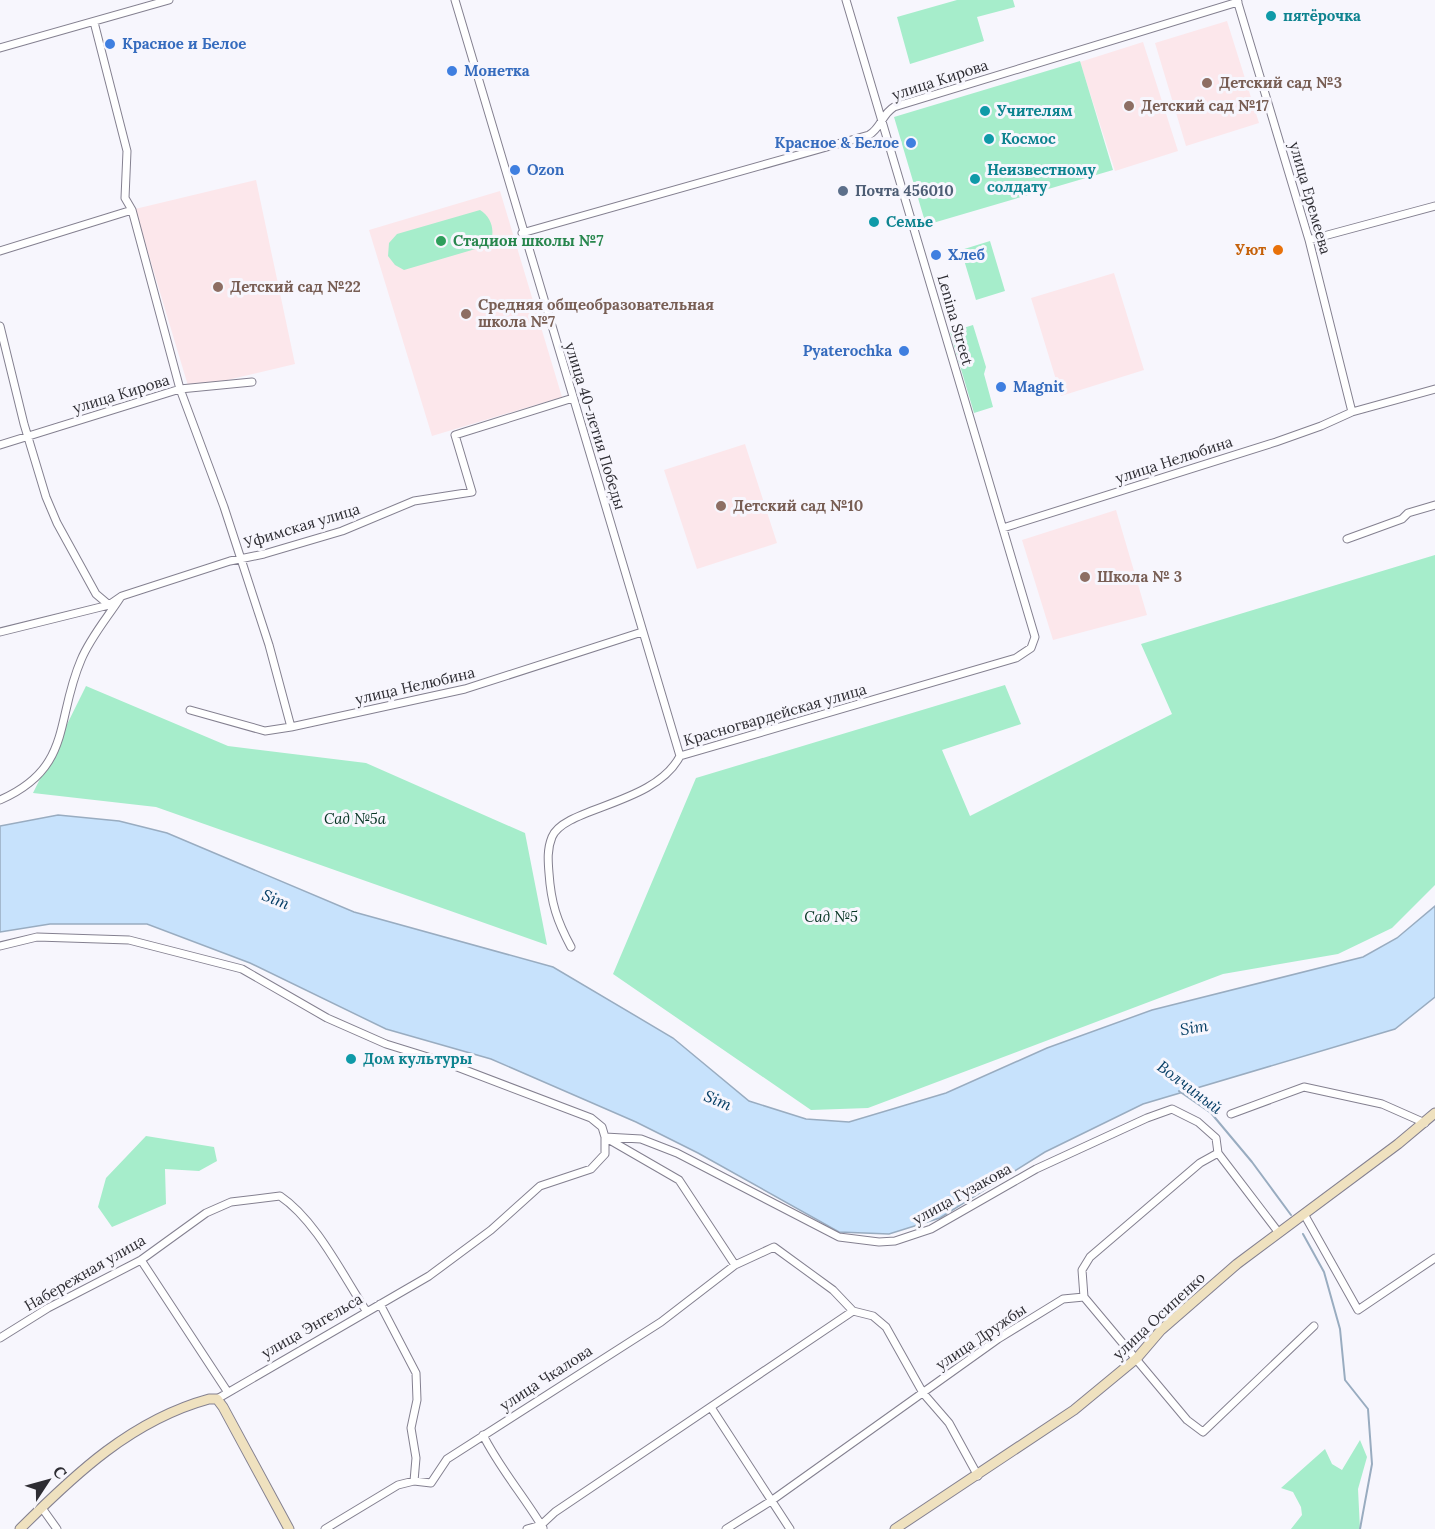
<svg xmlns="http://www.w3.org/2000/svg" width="1435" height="1529" font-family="Lora,serif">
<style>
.education{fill:#fce7eb}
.green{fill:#a6edcb}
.water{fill:#c7e2fc;stroke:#99acc0;stroke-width:1.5}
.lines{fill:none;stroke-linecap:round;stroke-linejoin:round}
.stream{stroke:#99acc0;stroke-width:2}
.minor-casing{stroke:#848090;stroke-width:9}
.secondary-casing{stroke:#848090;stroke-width:11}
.minor{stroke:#fff;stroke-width:7}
.secondary{stroke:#efe1bf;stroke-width:9}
.culture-dot{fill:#0f9aa8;stroke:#f7f6fd;stroke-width:2}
.shop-dot{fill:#3f7fe0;stroke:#f7f6fd;stroke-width:2}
.education-dot{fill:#8d6e63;stroke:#f7f6fd;stroke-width:2}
.service-dot{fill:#5c6f8a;stroke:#f7f6fd;stroke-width:2}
.leisure-dot{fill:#2e9e5b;stroke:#f7f6fd;stroke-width:2}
.food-dot{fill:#e8710a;stroke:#f7f6fd;stroke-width:2}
.labels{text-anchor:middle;stroke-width:6;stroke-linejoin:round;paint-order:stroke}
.culture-label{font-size:15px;font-weight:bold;fill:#0d838f;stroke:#f7f6fd;text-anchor:start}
.shop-label{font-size:15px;font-weight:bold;fill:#366cbe;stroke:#f7f6fd;text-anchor:start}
.street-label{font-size:15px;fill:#2e2d33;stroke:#f7f6fd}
.education-label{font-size:15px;font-weight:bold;fill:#785e54;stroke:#f7f6fd;text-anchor:start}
.service-label{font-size:15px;font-weight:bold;fill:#4e5e75;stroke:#f7f6fd;text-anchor:start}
.leisure-label{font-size:15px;font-weight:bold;fill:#27864d;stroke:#f7f6fd;text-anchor:start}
.food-label{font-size:15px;font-weight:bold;fill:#c56008;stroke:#f7f6fd;text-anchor:end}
.park-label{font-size:15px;font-style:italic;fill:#063423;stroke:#f7f6fd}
.water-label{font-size:16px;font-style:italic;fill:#063e65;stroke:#f7f6fd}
</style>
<rect width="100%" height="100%" fill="#f7f6fd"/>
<!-- education -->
<path class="education" d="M1227,21l32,102 -73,23 -31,-103z
M1143,42l35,109 -63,20 -35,-109z
M256,180l39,184 -106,25 -54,-180z
M500,191l62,206 -130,39 -63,-206z
M1114,273l30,97 -83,26 -30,-98z
M745,444l32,99 -80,26 -33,-99z
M1116,510l31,105 -94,25 -31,-100z"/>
<!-- green -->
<path class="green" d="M957,0h56l2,7 -38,10 7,24 -74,23 -13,-47z
M1080,61l33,109 -187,55 -32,-108z
M480,210c12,7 16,23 9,35l-85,25 -9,-5 -7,-9 1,-13 8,-9z
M990,241l15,50 -29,9 -15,-50z
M973,325l13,42 -2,7 9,33 -19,6 -24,-81z
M1435,555v330l-43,43 -54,26 -115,20 -355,134 -57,2 -198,-136 83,-196 309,-93 16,39 -79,26 28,66 202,-102 -31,-70z
M86,686l142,60 138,17 159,70 22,112 -391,-138 -123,-14z
M146,1136l68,11 3,14 -18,10 -34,-2 1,35 -54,23 -14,-20 8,-29z
M1360,1440l7,17 -9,32 2,40h-69l11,-14 -1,-8 -8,-15 -12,-4 44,-39 7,15 10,6z"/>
<!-- water -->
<path class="water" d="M58,815l61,6 48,12 187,79 199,55 120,71 76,63 57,18 43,3 97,-29 101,-45 105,-38 211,-53 34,-19 38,-32v91l-40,32 -252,75 -98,48 -105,66 -51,16 -50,-2 -141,-79 -62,-31 -145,-63 -105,-30 -136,-66 -103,-39h-97l-50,8v-106z"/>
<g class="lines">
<!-- stream -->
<path class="stream" d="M1179,1091l32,22 41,49 39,53
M1303,1234l21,38 16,57 5,51 23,29 4,55 -12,65"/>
<defs>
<path id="minor" d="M455,0l225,756
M94,22l33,129 -2,47 7,12 48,179 44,118 45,138 22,82
M0,48l169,-48
M522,233l347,-98c12,-7 13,-21 25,-28l344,-105
M1309,240l126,-34
M0,251l132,-41
M0,326l24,98 22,73 11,26 39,71 13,11
M1352,412l83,-23
M0,445l180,-56 72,-7
M1003,528l273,-86 45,-16 31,-14 -43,-172 -72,-240
M1347,539l55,-20 6,-6 27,-8
M0,632l109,-27 13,-9 108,-35 34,-7 78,-23 72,-30 58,-9 -17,-57 118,-37
M190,710l75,21 26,-4 174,-38 177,-57
M0,800c73,-32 55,-80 81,-140 9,-22 26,-42 39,-62
M0,946l37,-9 92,3 113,29 85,49 59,26 58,18 147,56 11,9 3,10v17l-14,15 -51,17 -49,44 -62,46 -212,123
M571,947c-14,-26 -20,-44 -22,-74 -1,-12 -2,-24 3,-36 12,-30 103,-32 128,-81l336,-98 15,-10 4,-11 -189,-637
M1231,1114l73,-27 78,17 43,19
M605,1137l36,2 36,14 162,84 40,5 16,-1 36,-12 105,-60 111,-51 25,-9 26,13 18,16 2,15 61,80
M608,1139l71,41 56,85
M1304,1214l54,96 77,-52
M141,1260l86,131
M1084,1297l103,123 16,12 111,-106
M380,1304l36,69 1,27 -6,28 5,30 -2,23
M0,1338l48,-30 93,-48 65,-47 25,-11 49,-6c36,24 63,80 87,116
M712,1409l78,120
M483,1435c17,34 41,61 60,93
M42,1508l15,21
M325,1529l73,-44 16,-4 17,2 16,-24 214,-137 74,-57 39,-18 59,43 20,21 20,5 13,11 37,66 26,30 29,53
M527,1529l14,-4 14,-13 298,-201
M726,1529l45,-28 227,-162 65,-40 21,-2 -2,-27 8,-13 110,-94 18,-10"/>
<path id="secondary" d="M20,1529c55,-55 112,-109 189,-130h8l6,8 66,122
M895,1529l179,-119 63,-52 24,-28 76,-66 161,-120 37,-31"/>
</defs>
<!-- minor casing -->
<use href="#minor" class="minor-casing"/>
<!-- secondary casing -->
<use href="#secondary" class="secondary-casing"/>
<!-- minor -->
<use href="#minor" class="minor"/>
<!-- secondary -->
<use href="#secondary" class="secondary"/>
</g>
<!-- markers -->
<g class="culture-dot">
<circle cx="1271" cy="16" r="6"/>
<circle cx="985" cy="111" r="6"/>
<circle cx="989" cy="139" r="6"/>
<circle cx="975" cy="179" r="6"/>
<circle cx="874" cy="222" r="6"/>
<circle cx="351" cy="1059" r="6"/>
</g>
<g class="shop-dot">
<circle cx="110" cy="44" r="6"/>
<circle cx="452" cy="71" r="6"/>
<circle cx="911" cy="143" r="6"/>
<circle cx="515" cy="170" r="6"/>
<circle cx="936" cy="255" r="6"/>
<circle cx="904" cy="351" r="6"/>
<circle cx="1001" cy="387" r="6"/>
</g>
<g class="education-dot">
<circle cx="1207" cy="83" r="6"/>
<circle cx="1129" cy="106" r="6"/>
<circle cx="218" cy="287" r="6"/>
<circle cx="466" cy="314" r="6"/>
<circle cx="721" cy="506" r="6"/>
<circle cx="1085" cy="577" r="6"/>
</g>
<circle class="service-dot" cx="843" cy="191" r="6"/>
<circle class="leisure-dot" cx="441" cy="241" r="6"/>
<circle class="food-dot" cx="1278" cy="250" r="6"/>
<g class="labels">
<!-- culture labels -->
<g class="culture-label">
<text x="1283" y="21">пятёрочка</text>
<text x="997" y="116">Учителям</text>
<text x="1001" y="144">Космос</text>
<text x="987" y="175">Неизвестному<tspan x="987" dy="17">солдату</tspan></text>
<text x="886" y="227">Семье</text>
<text x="363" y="1064">Дом культуры</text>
</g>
<!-- shop labels -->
<g class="shop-label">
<text x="122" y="49">Красное и Белое</text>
<text x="464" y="76">Монетка</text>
<text x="899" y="148" text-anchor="end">Красное &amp; Белое</text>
<text x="527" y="175">Ozon</text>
<text x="948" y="260">Хлеб</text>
<text x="892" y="356" text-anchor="end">Pyaterochka</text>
<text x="1013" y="392">Magnit</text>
</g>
<!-- street labels -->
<g class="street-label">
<text transform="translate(940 80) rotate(-18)" y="5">улица Кирова</text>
<text transform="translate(1310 198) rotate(74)" y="5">улица Еремеева</text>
<text transform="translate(955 320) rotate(74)" y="5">Lenina Street</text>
<text transform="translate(121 394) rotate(-17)" y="5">улица Кирова</text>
<text transform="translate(595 426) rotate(73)" y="5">улица 40-летия Победы</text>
<text transform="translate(1174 460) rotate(-18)" y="5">улица Нелюбина</text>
<text transform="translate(302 526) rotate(-17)" y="5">Уфимская улица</text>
<text transform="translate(415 686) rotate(-13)" y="5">улица Нелюбина</text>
<text transform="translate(775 715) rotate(-16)" y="5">Красногвардейская улица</text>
<text transform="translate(962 1194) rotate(-29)" y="5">улица Гузакова</text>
<text transform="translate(85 1273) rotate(-30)" y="5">Набережная улица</text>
<text transform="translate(1159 1316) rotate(-43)" y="5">улица Осипенко</text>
<text transform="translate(312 1326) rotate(-30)" y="5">улица Энгельса</text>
<text transform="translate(981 1337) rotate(-34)" y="5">улица Дружбы</text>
<text transform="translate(546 1378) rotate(-33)" y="5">улица Чкалова</text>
</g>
<!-- education labels -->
<g class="education-label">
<text x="1219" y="88">Детский сад №3</text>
<text x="1141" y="111">Детский сад №17</text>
<text x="230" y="292">Детский сад №22</text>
<text x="478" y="310">Средняя общеобразовательная<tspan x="478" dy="17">школа №7</tspan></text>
<text x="733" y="511">Детский сад №10</text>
<text x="1097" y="582">Школа № 3</text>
</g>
<!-- service labels -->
<g class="service-label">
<text x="855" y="196">Почта 456010</text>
</g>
<!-- leisure labels -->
<g class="leisure-label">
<text x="453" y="246">Стадион школы №7</text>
</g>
<!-- food labels -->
<g class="food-label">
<text x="1266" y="255">Уют</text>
</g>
<!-- park labels -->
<g class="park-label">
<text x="355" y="824">Сад №5а</text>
<text x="831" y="922">Сад №5</text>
</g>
<!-- water labels -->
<g class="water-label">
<text transform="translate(276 899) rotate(22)" y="6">Sim</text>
<text transform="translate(1194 1027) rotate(-9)" y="6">Sim</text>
<text transform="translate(1190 1087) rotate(37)" y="6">Волчиный</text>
<text transform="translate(718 1100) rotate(23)" y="6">Sim</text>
</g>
</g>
<!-- north arrow -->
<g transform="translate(48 1481) rotate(54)" stroke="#f7f6fd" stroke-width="4.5" paint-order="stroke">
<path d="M0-4.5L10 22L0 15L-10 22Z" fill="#2e2d33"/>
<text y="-9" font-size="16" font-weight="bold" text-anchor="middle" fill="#2e2d33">С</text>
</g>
</svg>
